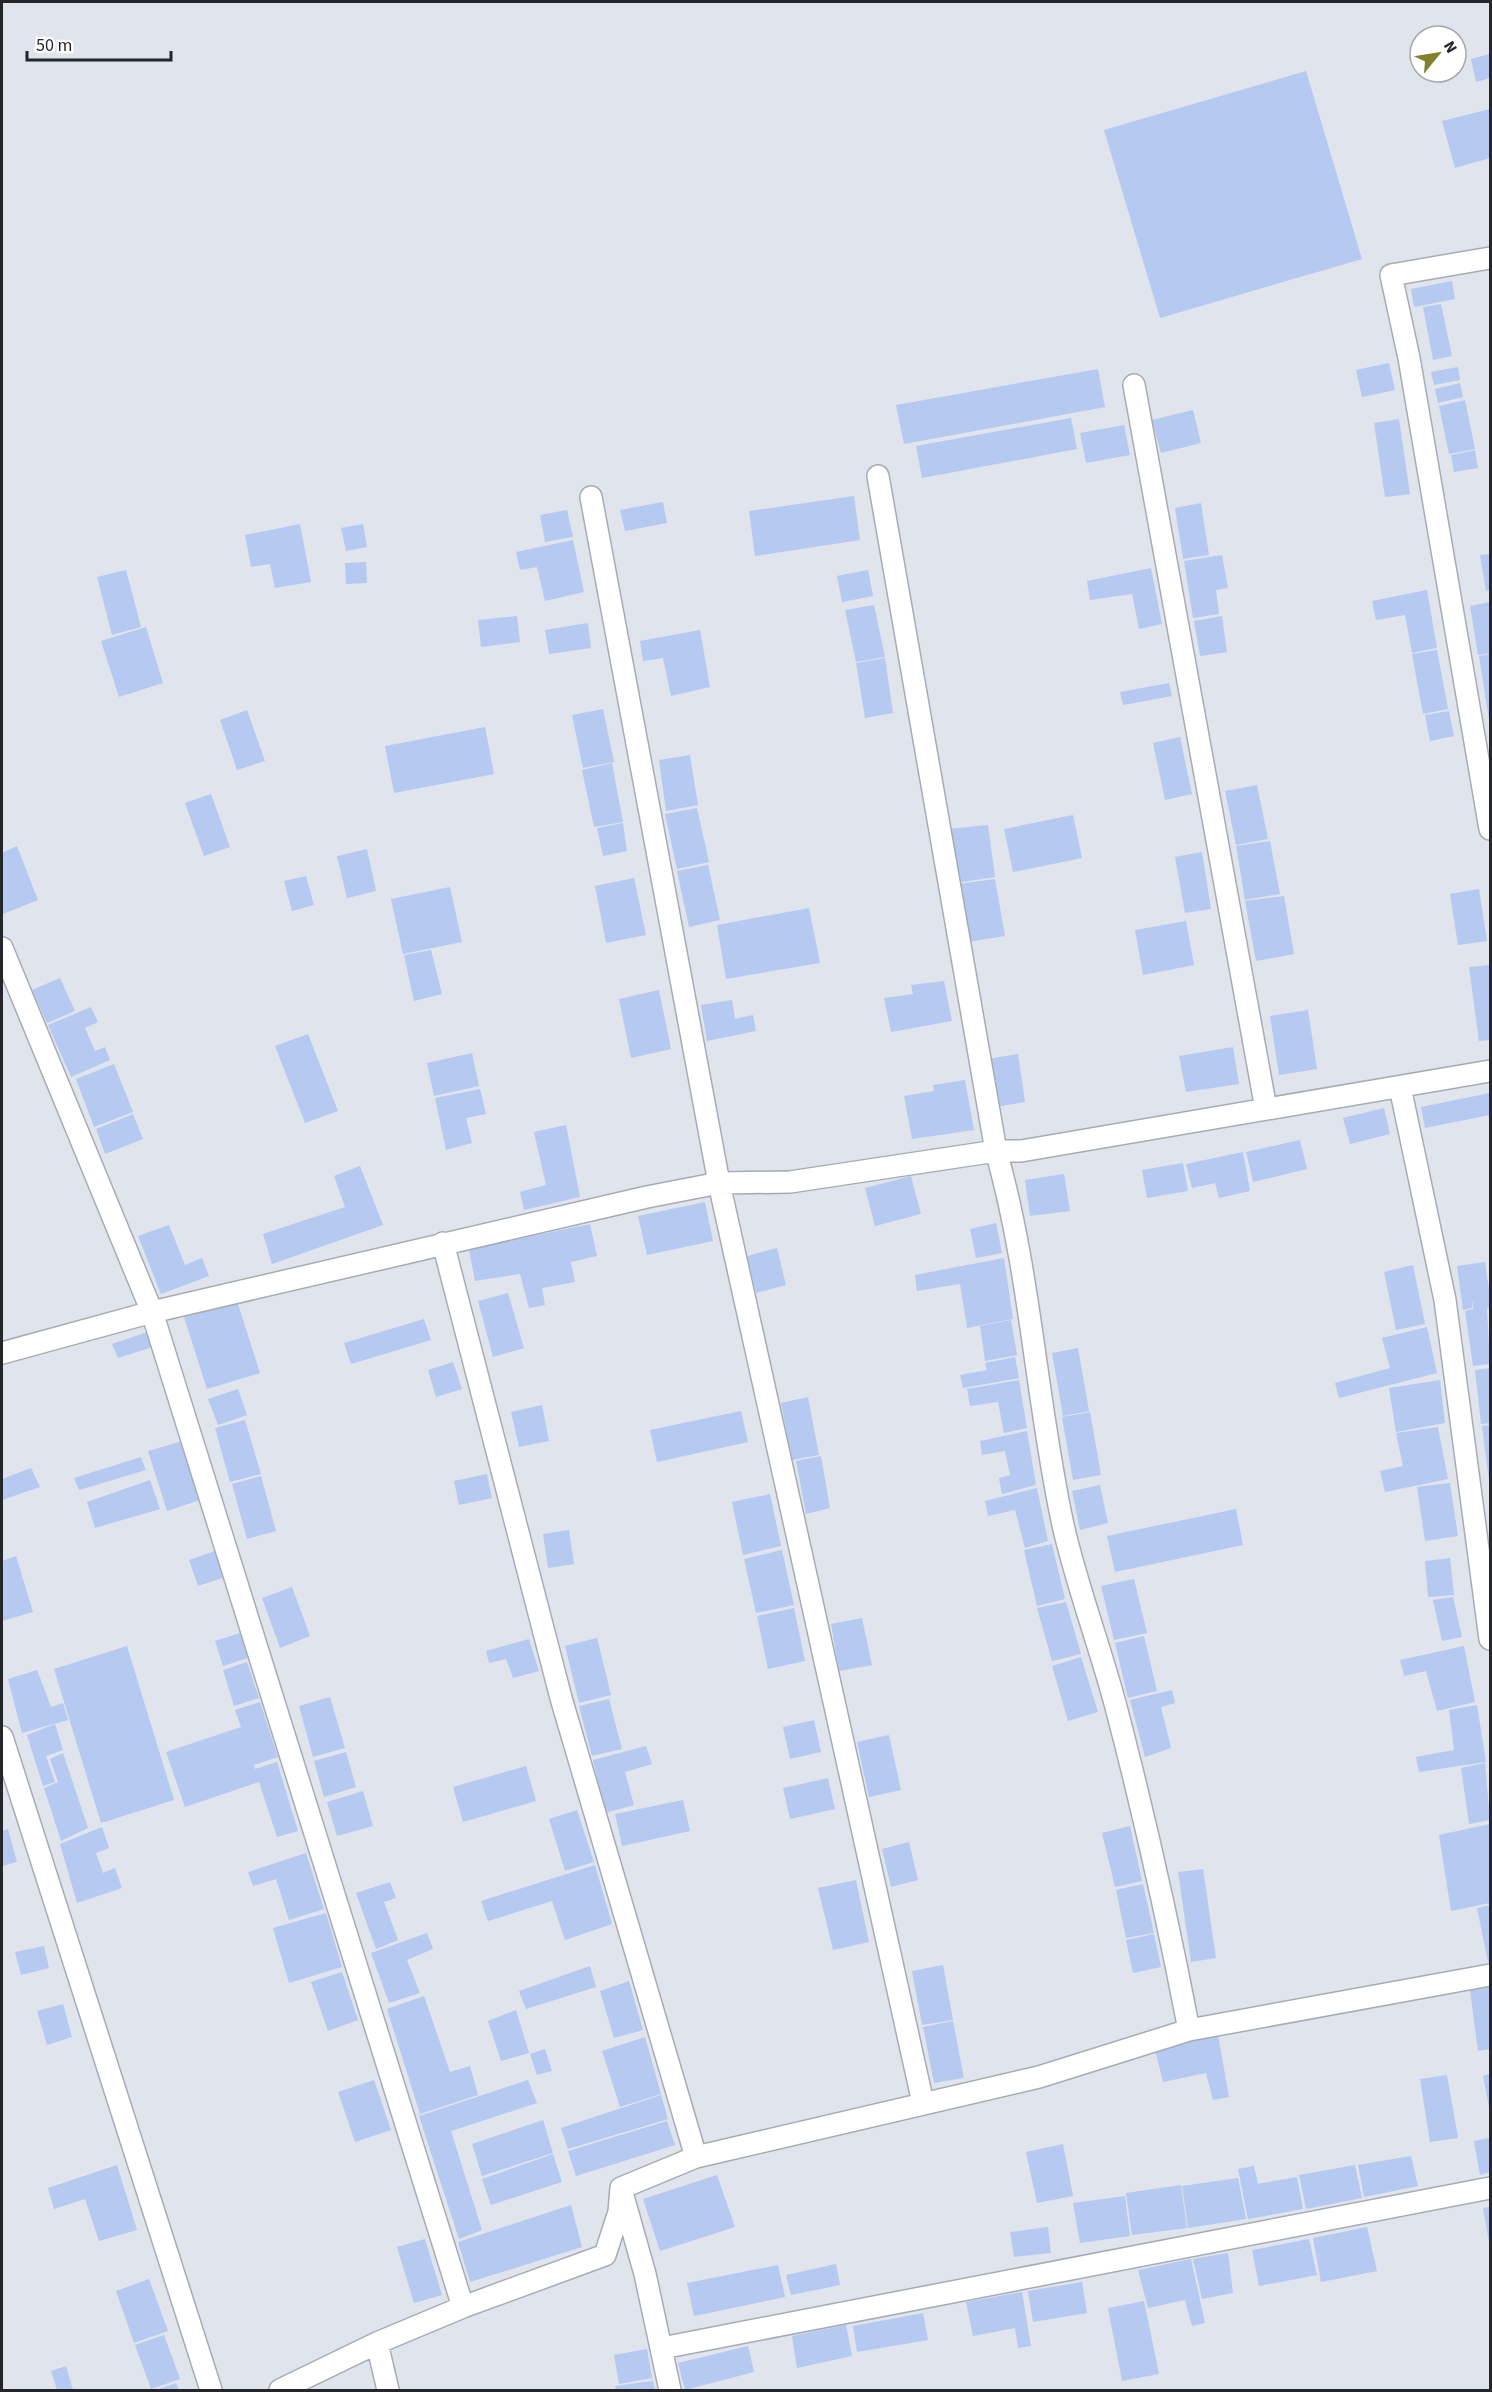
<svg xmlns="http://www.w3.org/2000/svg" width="1492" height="2392" font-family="'Source Sans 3',sans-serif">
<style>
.building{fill:#b5c9f1}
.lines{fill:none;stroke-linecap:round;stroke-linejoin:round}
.minor-casing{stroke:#a7acb4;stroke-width:24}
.minor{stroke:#fff;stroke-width:21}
</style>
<rect width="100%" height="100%" fill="#dfe4ed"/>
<!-- building -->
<path class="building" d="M1490,54v24l-14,4 -5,-23z
M1306,71l56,188 -202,59 -56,-188z
M1490,109v49l-35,10 -13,-47z
M1452,281l3,18 -41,8 -3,-18z
M1441,304l11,52 -19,4 -10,-53z
M1389,363l6,27 -33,7 -6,-27z
M1458,367l2,13 -26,5 -3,-13z
M1098,369l7,38 -201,37 -8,-39z
M1460,383l3,14 -25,6 -3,-14z
M1465,400l10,49 -26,5 -10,-48z
M1193,410l8,33 -40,10 -9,-33z
M1071,418l6,31 -155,29 -6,-32z
M1399,419l11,75 -25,3 -11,-74z
M1124,425l6,30 -44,8 -6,-30z
M1475,450l3,18 -24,4 -3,-17z
M854,496l6,44 -105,16 -6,-45z
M663,502l4,21 -42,8 -5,-21z
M1201,503l8,52 -26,4 -8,-51z
M567,510l6,27 -28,5 -5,-27z
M300,524l11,58 -36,6 -5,-24 -19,3 -6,-32z
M363,524l4,23 -21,4 -5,-23z
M573,540l11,52 -39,9 -8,-34 -17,3 -4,-18z
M1490,554v36l-4,1 -6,-36z
M1222,555l6,33 -12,2 3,24 -26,4 -9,-57z
M366,562l1,21 -21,1 -1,-21z
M1151,568l11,56 -23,5 -7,-35 -42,6 -3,-19z
M126,570l15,57 -29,8 -15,-58z
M868,570l5,26 -31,6 -5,-26z
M1427,590l10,58 -25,5 -7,-38 -29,5 -4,-19z
M1490,602v51l-12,2 -8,-49z
M874,605l11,52 -29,5 -11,-52z
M517,616l3,26 -39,5 -3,-27z
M1222,616l5,36 -27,4 -6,-35z
M588,623l3,25 -42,6 -4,-24z
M146,627l17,56 -44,14 -18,-56z
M700,630l10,57 -39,9 -8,-38 -20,3 -3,-20z
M1437,650l11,59 -25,5 -11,-60z
M1490,654v66h-1l-10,-64z
M885,658l8,55 -28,5 -9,-55z
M1169,683l3,13 -49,9 -3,-13z
M603,709l11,53 -31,6 -11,-53z
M247,710l18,51 -28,9 -17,-50z
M1449,711l5,25 -24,5 -5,-26z
M485,727l9,47 -100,19 -9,-47z
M1180,737l12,57 -27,6 -12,-57z
M690,755l8,50 -32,6 -7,-51z
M612,763l11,59 -29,5 -12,-57z
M1257,785l11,54 -32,6 -11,-54z
M211,794l19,53 -26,9 -19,-53z
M697,808l12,54 -32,7 -12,-55z
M1073,815l9,43 -69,14 -9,-43z
M623,823l4,28 -24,5 -6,-28z
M988,825l7,52 -39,6 -8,-54z
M1270,841l10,53 -35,6 -9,-54z
M17,846l21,54 -35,14 -1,-61z
M367,849l9,42 -29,7 -10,-42z
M1202,852l9,57 -26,4 -10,-56z
M708,865l12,55 -31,7 -12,-56z
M306,876l8,29 -22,6 -8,-30z
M634,878l12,57 -40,8 -11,-57z
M995,879l10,57 -37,6 -10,-58z
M450,887l12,55 -59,12 -12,-55z
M1479,889l8,52 -29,4 -8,-51z
M1284,896l10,58 -38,7 -11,-60z
M809,908l11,55 -94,16 -9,-54z
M1186,921l8,44 -51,10 -8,-45z
M431,950l11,44 -28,7 -10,-46z
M1490,965v75l-11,1 -10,-74z
M60,978l15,33 -28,12 -15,-33z
M944,981l8,40 -61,11 -7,-34 29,-4 -2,-9z
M659,990l12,59 -40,9 -12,-59z
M732,1000l3,19 18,-4 3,16 -49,10 -6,-36z
M91,1007l7,15 -13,6 10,23 10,-4 5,13 -39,17 -23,-52z
M1308,1010l9,59 -38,6 -9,-59z
M308,1034l30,77 -33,12 -30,-77z
M1233,1047l6,37 -53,8 -7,-36z
M472,1053l7,33 -45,10 -7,-33z
M1018,1054l7,48 -30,5 -7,-48z
M114,1064l19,48 -39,15 -18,-48z
M965,1080l9,50 -62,9 -8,-43 30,-5 -1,-6z
M480,1089l6,25 -20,4 6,25 -26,7 -11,-52z
M1490,1093v22l-65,13 -4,-21z
M1384,1108l6,26 -40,10 -7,-26z
M133,1114l10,25 -38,15 -9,-25z
M566,1125l14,72 -56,13 -4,-18 26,-7 -12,-53z
M1300,1140l7,29 -54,13 -7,-30z
M1243,1152l7,39 -31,7 -4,-15 -23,5 -6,-24z
M1183,1163l5,28 -41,7 -5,-28z
M360,1166l23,59 -111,39 -9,-30 82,-27 -11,-31z
M1064,1174l6,37 -40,5 -5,-36z
M911,1176l10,38 -46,12 -10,-38z
M705,1202l8,39 -66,14 -9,-39z
M996,1223l6,30 -26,5 -6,-29z
M590,1224l7,32 -26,6 4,20 -33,6 3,17 -16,3 -9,-34 -45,7 -6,-32z
M169,1225l16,40 17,-7 7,18 -48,18 -23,-58z
M777,1248l9,37 -30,8 -9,-37z
M1004,1258l9,61 -46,9 -7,-44 -43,7 -2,-16z
M1485,1262l5,35v11l-3,1 3,55 -17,2 -8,-55 8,-2v-10l-1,9 -9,2 -6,-44z
M1413,1265l12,59 -29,6 -12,-58z
M508,1293l16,55 -31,9 -15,-56z
M237,1301l23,72 -53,16 -23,-72z
M424,1319l7,21 -80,24 -7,-21z
M1011,1320l6,35 -32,6 -5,-35z
M1427,1327l10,46 -98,25 -4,-15 55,-15 -8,-30z
M150,1331l6,15 -38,12 -6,-14z
M1078,1348l11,63 -26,5 -11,-63z
M1015,1357l4,21 -56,10 -3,-13 27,-5 -2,-7z
M453,1362l9,27 -26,8 -8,-27z
M1490,1368v55l-9,1 -6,-54z
M1019,1380l8,48 -23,5 -6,-31 -28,4 -3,-17z
M1440,1380l5,43 -49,9 -7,-44z
M238,1389l9,26 -29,10 -10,-26z
M808,1397l11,58 -27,5 -11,-57z
M542,1405l7,36 -30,6 -8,-35z
M741,1411l7,31 -91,20 -7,-32z
M1090,1412l11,63 -28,5 -11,-63z
M245,1420l16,54 -31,8 -15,-54z
M1490,1425v55l-1,1 -7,-55z
M1438,1427l10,52 -63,13 -5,-21 23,-5 -7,-33z
M1027,1431l9,54 -34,9 -3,-16 11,-3 -5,-24 -23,4 -2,-14z
M186,1440l17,59 -36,12 -19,-60z
M821,1456l9,52 -24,6 -10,-53z
M141,1457l5,13 -67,20 -5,-12z
M31,1468l9,19 -38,13v-21z
M487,1474l5,24 -33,7 -5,-24z
M261,1476l15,55 -29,8 -15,-55z
M150,1480l10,29 -65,19 -8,-26z
M1450,1483l8,53 -33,5 -8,-54z
M1100,1485l8,38 -28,7 -8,-39z
M1037,1488l11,53 -23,7 -10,-38 -27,6 -3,-15z
M770,1494l11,52 -38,9 -11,-53z
M1236,1509l7,36 -128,27 -8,-36z
M569,1530l5,34 -26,4 -5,-34z
M1052,1544l13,55 -28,7 -13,-56z
M782,1550l12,55 -38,8 -12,-54z
M215,1551l10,26 -27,9 -9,-26z
M16,1556l17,56 -31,9v-60z
M1450,1558l4,37 -26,2 -3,-36z
M1134,1579l13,54 -33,7 -13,-54z
M292,1587l18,49 -30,12 -18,-50z
M1453,1597l9,40 -20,4 -9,-41z
M1066,1602l15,52 -29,7 -15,-53z
M794,1608l11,53 -37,8 -11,-53z
M862,1618l10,47 -33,6 -8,-47z
M240,1633l8,25 -25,8 -8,-25z
M1144,1636l13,55 -29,7 -13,-55z
M597,1638l14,57 -32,8 -14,-57z
M529,1639l10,32 -26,7 -7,-19 -17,4 -3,-12z
M127,1646l47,154 -73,23 -47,-154z
M1464,1646l11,56 -38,9 -11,-40 -22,5 -4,-16z
M1081,1657l17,55 -30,9 -16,-55z
M247,1662l12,36 -25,8 -11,-36z
M37,1670l14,37 12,-4 5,17 -46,13 -14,-54z
M1172,1690l3,13 -14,4 10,41 -26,9 -15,-57z
M330,1697l15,51 -32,9 -14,-51z
M609,1699l13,50 -30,7 -13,-50z
M260,1702l18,55 -24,8 1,4 22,-7 21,69 -21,6 -18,-55 -74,25 -19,-55 75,-25 -6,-17z
M1477,1705l9,57 -67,10 -3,-15 38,-7 -5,-40z
M814,1720l7,32 -31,7 -7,-32z
M55,1724l8,26 -17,6 9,26 -12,4 -16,-51z
M889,1735l12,55 -32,7 -12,-55z
M646,1746l6,18 -27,8 9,33 -29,8 -12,-53z
M346,1752l10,35 -32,10 -10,-36z
M63,1753l25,75 -27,13 -17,-53 14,-6 -8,-23z
M1485,1763l5,57 -21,4 -8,-56z
M526,1766l10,35 -73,21 -10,-35z
M828,1778l7,31 -45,10 -7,-31z
M363,1791l10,35 -36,10 -10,-34z
M683,1800l7,31 -68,15 -7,-32z
M577,1810l17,52 -29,9 -16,-52z
M1490,1824v79l-39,8 -12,-76z
M1130,1826l12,55 -27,6 -13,-54z
M102,1827l7,21 -13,5 7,20 12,-5 7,20 -45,15 -17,-59z
M8,1829l9,33 -15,4v-35z
M909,1842l9,38 -27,7 -9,-38z
M306,1853l18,56 -35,11 -13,-41 -23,7 -5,-14z
M595,1865l17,59 -47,16 -13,-39 -64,20 -7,-20z
M1203,1869l13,89 -25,4 -13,-90z
M856,1880l13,62 -36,8 -15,-62z
M390,1882l6,16 -12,4 14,38 -22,9 -20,-56z
M1143,1884l11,49 -28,5 -10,-48z
M1490,1905v57h-2l-11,-54z
M326,1913l16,54 -53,16 -16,-55z
M427,1933l6,16 -26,11 13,33 -31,10 -18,-50z
M1154,1934l7,33 -28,6 -7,-33z
M44,1946l5,22 -28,7 -6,-23z
M943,1965l10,55 -31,5 -10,-54z
M590,1966l6,21 -70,22 -7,-18z
M342,1972l16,48 -30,11 -17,-49z
M1490,1980v69l-12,2 -9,-68z
M629,1981l14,49 -29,8 -14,-47z
M424,1996l26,76 20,-6 8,29 -58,19 -33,-105z
M63,2004l9,33 -25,8 -10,-34z
M516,2010l13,43 -28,8 -13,-40z
M953,2021l11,57 -30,5 -11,-56z
M1218,2035l11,62 -16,3 -7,-27 -43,9 -8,-33z
M645,2037l16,57 -41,13 -18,-56z
M545,2049l7,22 -15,4 -7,-21z
M1490,2074v33h-1l-6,-31z
M1447,2075l11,63 -28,4 -10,-63z
M374,2080l17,50 -36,12 -17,-50z
M528,2080l9,23 -86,28 31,99 -23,9 -40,-123z
M661,2095l7,24 -100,30 -7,-21z
M543,2120l10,33 -71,23 -10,-32z
M667,2121l8,24 -99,31 -8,-25z
M1490,2138v34l-10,3 -6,-34z
M1063,2144l10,52 -36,7 -11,-51z
M553,2154l9,28 -71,23 -9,-26z
M1411,2156l7,30 -54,11 -6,-32z
M117,2165l20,65 -38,11 -14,-42 -31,10 -6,-21z
M1355,2165l7,33 -56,11 -7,-34z
M1254,2166l4,18 39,-7 6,32 -55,10 -10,-50z
M717,2175l18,52 -75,24 -17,-52z
M1238,2178l8,41 -58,9 -6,-42z
M1181,2185l6,43 -55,7 -6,-42z
M1125,2196l5,40 -50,7 -7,-40z
M571,2205l11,42 -112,35 -12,-40z
M1490,2207v35h-1l-6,-34z
M1048,2227l3,26 -37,4 -4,-25z
M1367,2227l10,44 -56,11 -8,-44z
M425,2239l17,56 -28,8 -17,-56z
M1309,2239l8,36 -58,11 -7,-36z
M1228,2253l5,40 -31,6 -9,-40z
M1191,2259l14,64 -13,3 -7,-26 -37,8 -10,-38z
M836,2264l4,21 -49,10 -5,-20z
M778,2265l7,32 -91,19 -7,-33z
M149,2279l19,52 -34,12 -18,-52z
M1082,2282l5,31 -54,9 -5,-31z
M1022,2292l9,54 -13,2 -3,-20 -42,8 -7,-34z
M1144,2301l15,73 -37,7 -14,-73z
M923,2313l5,27 -71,12 -4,-26z
M846,2325l6,31 -55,12 -5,-32z
M164,2335l16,44 -29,10 -16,-44z
M748,2346l6,26 -69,18 -7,-27z
M647,2349l5,29 -33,6 -5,-29z
M66,2366l7,24h-16l-6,-19z
M653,2381l2,9h-39l-1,-4z
M176,2383l3,7h-23z"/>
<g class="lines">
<defs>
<path id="minor" d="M1490,258l-99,17 18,83 81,471
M1134,385l132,724
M878,476l118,675c35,123 40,250 67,374 14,62 37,121 53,182 28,107 52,214 73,323
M591,497l128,686 204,920
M2,948l150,364 311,995 -86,36 -97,47
M1400,1087l45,213 45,339
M443,1243l118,455 135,459
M2,1353l150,-41 495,-115 72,-14 71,-1 206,-31h25l469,-80
M2,1737l209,653
M623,2196l22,78 25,116
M463,2307l142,-52 14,-43 2,-24 75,-31 343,-80 150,-47 301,-55
M377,2343l11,47
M662,2348l828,-160"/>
</defs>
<!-- minor casing -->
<use href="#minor" class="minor-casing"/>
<!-- minor -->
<use href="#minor" class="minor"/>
</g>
<!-- border -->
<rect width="1492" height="2392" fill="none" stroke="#242629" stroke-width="6"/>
<!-- north arrow -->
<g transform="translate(1438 54) rotate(60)"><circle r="28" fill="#ffffff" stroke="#a7a8a9" stroke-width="1.5"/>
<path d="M0-4.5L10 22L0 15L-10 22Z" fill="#80812a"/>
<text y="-9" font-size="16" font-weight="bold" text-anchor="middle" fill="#242629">N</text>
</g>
<!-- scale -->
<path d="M27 51v9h144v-9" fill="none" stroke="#242629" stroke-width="3"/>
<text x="36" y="51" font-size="18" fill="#242629" stroke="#ffffff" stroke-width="4.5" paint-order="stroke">50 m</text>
</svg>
